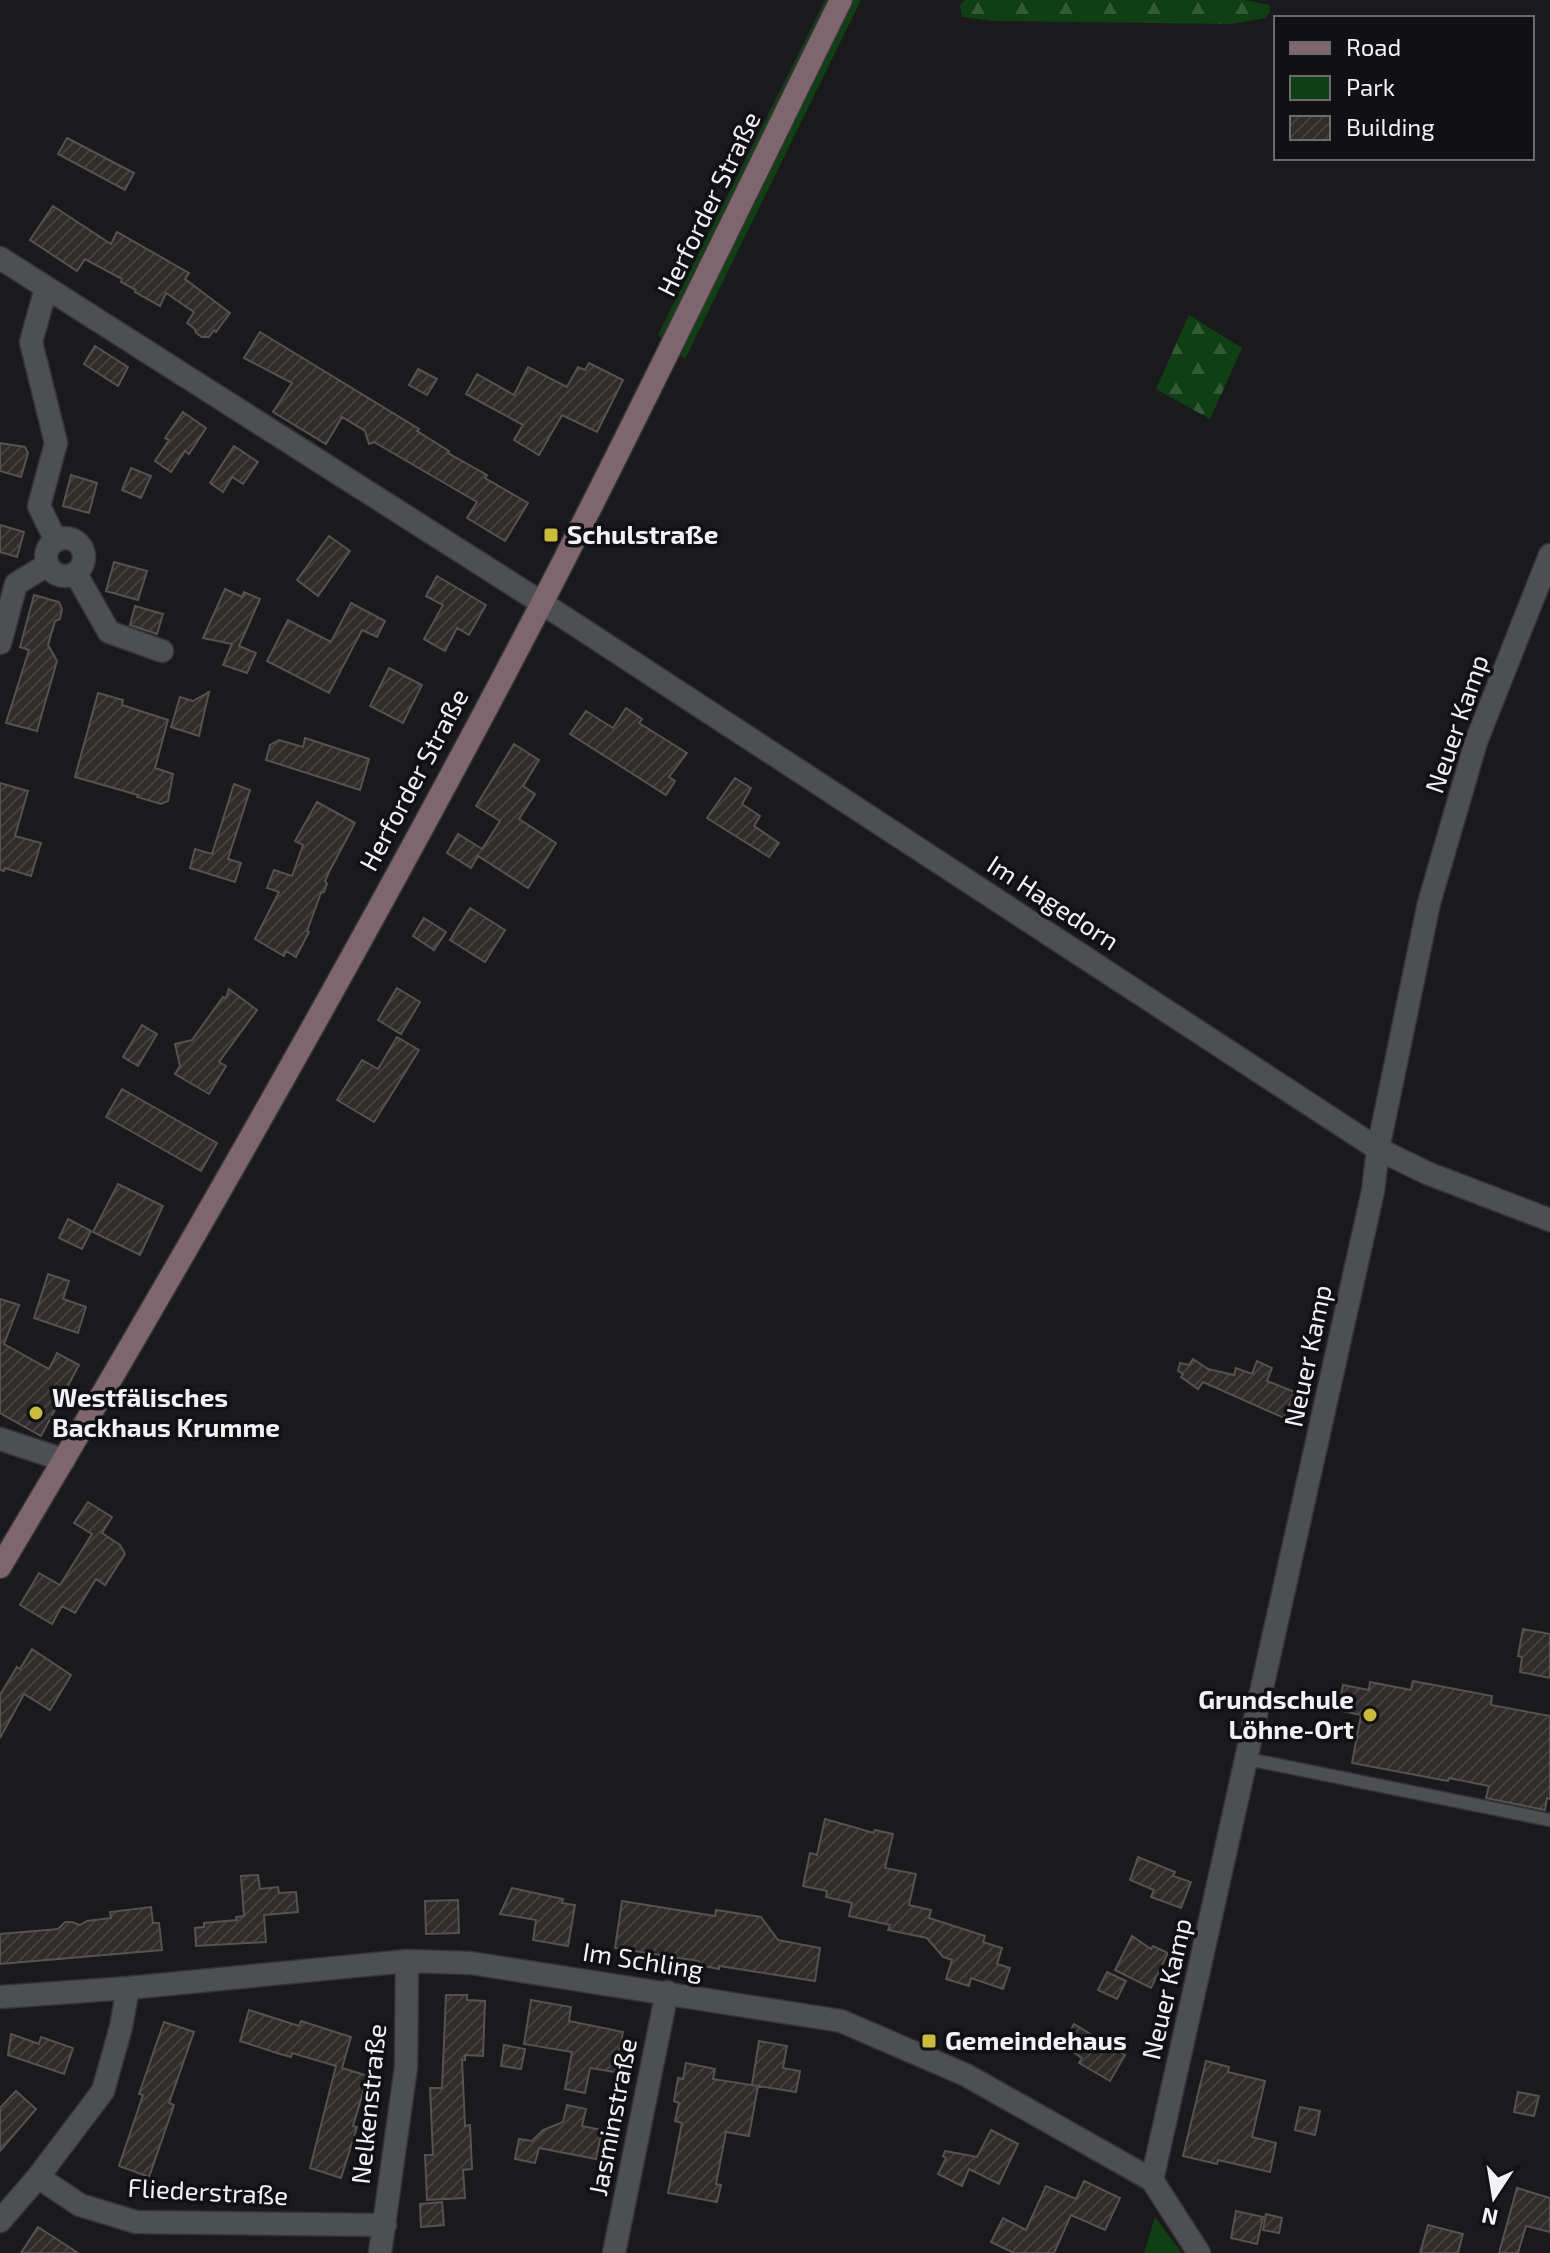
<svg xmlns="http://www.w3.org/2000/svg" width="1550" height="2253" font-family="'Exo 2',sans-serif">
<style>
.green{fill:#0f3f12}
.forest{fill:url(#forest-firs)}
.building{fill:url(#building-hatch);stroke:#555250;stroke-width:2}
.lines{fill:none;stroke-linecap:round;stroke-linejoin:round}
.service-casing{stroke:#343536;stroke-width:15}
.minor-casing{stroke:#343536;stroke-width:25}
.tertiary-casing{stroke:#343536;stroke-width:25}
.secondary-casing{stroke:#343536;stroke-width:25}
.service{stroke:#4e4f52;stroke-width:12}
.minor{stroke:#4e4f52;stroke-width:22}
.tertiary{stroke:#4e4f52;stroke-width:22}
.secondary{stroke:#7f656d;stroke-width:22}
.poi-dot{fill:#c9bb3b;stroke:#111114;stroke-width:3}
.labels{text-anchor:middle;stroke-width:7;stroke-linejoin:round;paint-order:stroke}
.street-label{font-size:26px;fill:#f2f2f4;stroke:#111114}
.poi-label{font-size:26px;font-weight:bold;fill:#f2f2f4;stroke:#111114;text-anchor:start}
</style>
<defs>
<pattern id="forest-firs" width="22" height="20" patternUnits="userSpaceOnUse" patternTransform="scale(2)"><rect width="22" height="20" fill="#0f3f12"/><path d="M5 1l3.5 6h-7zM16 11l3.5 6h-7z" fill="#325b35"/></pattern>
<pattern id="building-hatch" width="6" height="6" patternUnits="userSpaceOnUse" patternTransform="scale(2)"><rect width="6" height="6" fill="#2f2c2b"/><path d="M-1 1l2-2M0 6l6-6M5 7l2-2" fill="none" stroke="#434140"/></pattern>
</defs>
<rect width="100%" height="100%" fill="#1a1a1d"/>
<!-- green -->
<path class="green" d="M825,0h36l-176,359 -27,-24z
M1155,2217l27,36h-38z"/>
<!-- forest -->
<path class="forest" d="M965,0h280l24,5 1,7 -4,6 -36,6 -237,-3 -31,-4 -2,-12z
M1189,315l53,33 -32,71 -54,-30z"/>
<!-- building -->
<path class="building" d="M67,138l67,35 -9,17 -67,-36z
M53,206l58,38 6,-12 72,41 -4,6 45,34 -14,19 -2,-2 -5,7h-7l-6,-4 -1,-4 -8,-6 7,-11 -28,-19 -6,13 -25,-14 1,-2 -15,-8 1,-3 -37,-20 -8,12 -47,-31z
M260,332l159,97 -2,2 32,20 -1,2 39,22 -2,3 43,25 -23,38 -38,-23 10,-16 -103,-60 -5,2 -4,-13 -23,-14 -16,27 -53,-32 19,-29 -48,-25z
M95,346l33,21 -10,19 -34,-22z
M589,363l34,17 -26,52 -35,-17 -23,40 -25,-15 9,-15 -57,-31 11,-20 37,21 14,-28 39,20 11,-20 7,3z
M418,369l19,10 -10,16 -18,-10z
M183,412l23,16 -17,26 -4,-3 -14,21 -16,-11 14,-21 -4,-2z
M0,443l25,4 3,6 -7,24 -21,-6z
M234,446l24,16 -15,22 -11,-7 -9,15 -13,-9z
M131,468l20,8 -10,22 -19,-8z
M71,475l26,8 -8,30 -26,-7z
M0,525l24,7 -7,25 -17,-5z
M329,536l21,15 -32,45 -21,-16z
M114,562l33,9 -9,29 -32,-9z
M437,576l49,29 -17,30 -12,-7 -12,23 -21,-12 19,-34 -17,-9z
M225,589l17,8 2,-5 16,7 -21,47 17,7 -9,20 -24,-8 9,-21 -29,-6z
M34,595l25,7 3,7 -2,10 -5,2 -7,24 9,16 -20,70 -31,-8 23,-73 -9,-3z
M351,603l34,18 -8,16 -15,-7 -33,63 -62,-32 21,-41 43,22z
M135,606l28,8 -6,20 -27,-9z
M389,668l33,17 -19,38 -33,-17z
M209,692l-10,44 -28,-9 9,-30 13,4z
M98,693l25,7 -1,5 46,15 -13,48 18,6 -5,27 -7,3 -24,-7 1,-2 -63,-18z
M626,708l16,11 -3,4 48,30 -18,24 6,4 -9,14 -96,-61 16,-23 27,17z
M305,738l64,21 -9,31 -94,-30 4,-15 9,-5 24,7z
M514,744l25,16 -16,26 12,8 -16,25 37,24 -28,45 -50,-32 -7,12 -24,-15 11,-19 24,15 18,-28 -24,-15z
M735,778l16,10 -9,16 18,12 -6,10 25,17 -10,14 -62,-39z
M0,783l28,8 -13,45 26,7 -10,33 -26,-8 -1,3 -4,-1z
M234,784l16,6 -22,69 13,4 -6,19 -45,-14 5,-19 17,5z
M317,802l38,21 -26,49 -4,9 2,3 -3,8 -3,1 -14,38 2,1 -13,25 -10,-6 -2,5 -29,-17 24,-47 -12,-4 7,-18 18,6 11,-31 -8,-4z
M470,908l35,22 -20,32 -35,-22z
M424,918l22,14 -12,18 -21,-14z
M397,988l23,14 -19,32 -23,-14z
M229,989l28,21 -38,52 7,4 -17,28 -34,-20 5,-8 -5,-22 17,-4 31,-43 3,1z
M142,1025l15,9 -19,32 -15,-9z
M397,1037l22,13 -45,72 -37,-22 25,-40 16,9z
M122,1089l95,54 -16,28 -95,-54z
M118,1184l45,22 -23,49 -47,-23z
M68,1219l23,12 -9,18 -23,-11z
M48,1274l21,7 -6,18 23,8 -8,26 -44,-15z
M0,1299l19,6 -15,39 45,25 8,-16 22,12 -38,71 -41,-23z
M1193,1359l15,10 26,6 2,-7 16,6 5,-13 15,7 -5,13 28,11 -11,26 -81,-36 -5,7 -17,-12 2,-3 -5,-3 2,-8 9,2z
M88,1502l24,15 -10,16 18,12 5,9 -20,31 -9,-6 -21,34 -13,-7 -10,18 -32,-19 19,-32 21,12 32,-51 -18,-11z
M1523,1629l27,5v44l-30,-6 2,-15 -4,-1z
M32,1649l39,26 -21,35 -26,-16 -24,44v-43l17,-28 3,2z
M1413,1681l79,15 -1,9 59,11v83l-3,-1 -2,12 -59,-12 3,-12 -40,-8 -1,3 -96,-18 9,-48 -23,-5 5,-25 26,5 1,-8 41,8z
M825,1819l49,14 1,-3 18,4 -8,34 31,6 -7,31 22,5 -2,8 56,18 -2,6 19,6 -5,16 13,4 -7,21 -32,-11 -2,8 -23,-7 6,-19 -9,-3 -16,-19 -39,-8 2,-5 -41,-9 3,-13 -26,-6 1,-6 -24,-5 7,-33 7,2z
M1138,1857l37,15 -2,4 18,6 -10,26 -30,-11 3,-7 -24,-10z
M258,1875l2,14 18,-2 1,6 17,-1 2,20 -34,3 2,27 -70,4 -1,-18 9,-1v-4l33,-3 -1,-3 8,-1 -3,-40z
M512,1888l51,11 -1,4 13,2 -7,41 -35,-6 3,-20 -36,-6z
M458,1900l1,33 -33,1 -1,-33z
M622,1901l93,15 1,-6 45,7 17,23 42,8 -5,33 -96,-15v3l-21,-4 1,-4 -84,-13z
M151,1907l2,16h6l3,27 -162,14v-30l58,-5 7,-7h7l8,3 7,-4 24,-3 -1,-6z
M1132,1936l19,13 2,-3 15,7 -17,35 -36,-18z
M1107,1972l19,9 -9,18 -19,-9z
M446,1995h21v5l18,1 -2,55 -18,-1v5h-3l3,66 5,-1 2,44 -9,1 2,28 -38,2 -2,-45h8l-3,-67h12z
M531,2000l40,7 -2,14 54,11 -8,40 -25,-4 -5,25 -20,-4 7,-37 -48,-8z
M249,2010l50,16 2,-5 50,16 -9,31 26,8 -15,50 4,1 -16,51 -31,-10 26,-102 -44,-13 -1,4 -11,-3 -40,-13z
M164,2022l30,10 -25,71 5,2 -25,72 -30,-11 24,-71 -4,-1z
M1074,2024l51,31 -15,26 -31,-18 3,-5 -20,-13z
M11,2034l28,10 2,-7 32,11 -9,26 -56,-19z
M759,2041l28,5 -4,22 17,3 -4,21 -44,-7z
M504,2045l21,4 -4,20 -20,-3z
M1206,2061l23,6 -1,5 37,9 -13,56 24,6 -6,29 -52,-12 -1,4 -34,-8z
M686,2063l29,6 -2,10 45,7 -9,50 -23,-4 -10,52 5,1 -4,17 -49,-9 14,-70 -7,-2 4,-18 -5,-2 4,-23 5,1z
M16,2091l20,18 -36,42v-43z
M1518,2092l21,4 -5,20 -20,-4z
M567,2105l19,4 -4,17 20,4 -6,29 -57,-11 -4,15 -20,-4 4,-20 13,2 11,-11 20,-8z
M1300,2107l20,4 -5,24 -20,-5z
M991,2130l27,14 -19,40 -30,-15 -7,17 -24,-12 8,-16 -3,-2 2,-5 32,6z
M1084,2181l36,17 -15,32 -34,-15 -17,38h-40l-23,-11 12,-24 23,12 20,-44 30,13z
M1517,2188l33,10v34l-24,-6 -8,27h-19z
M442,2202l2,23 -23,2 -1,-23z
M1236,2211l27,6 -6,27 -26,-6z
M1266,2214l16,4 -3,15 -16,-3z
M1428,2225l35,9 -5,19h-38z
M38,2227l40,26h-57z"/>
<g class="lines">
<defs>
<path id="service" d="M1248,1759l302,61"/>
<path id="minor" d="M0,258l542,345
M46,288l-15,54 25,101 -17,63 17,35
M46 557a19 19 0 1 1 38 0a19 19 0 1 1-38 0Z
M76,574l33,58 53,19
M0,643l16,-59 31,-19
M0,1439l64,21
M0,1997l128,-9 279,-27 64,2 370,58 125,54 186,105 47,73
M38,2177l42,28 56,17 249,3
M1152,2180l221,-989 5,-42 51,-246 47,-161 74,-187
M0,2221l38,-44 65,-86 18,-64 7,-39
M380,2253l26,-186 1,-106
M614,2253l53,-261"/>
<path id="tertiary" d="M542,603l836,546 49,24 123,47"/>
<path id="secondary" d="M0,1567c189,-317 373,-639 543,-966 103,-199 199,-401 298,-601"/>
</defs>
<!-- service casing -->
<use href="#service" class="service-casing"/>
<!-- minor casing -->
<use href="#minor" class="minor-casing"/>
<!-- tertiary casing -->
<use href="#tertiary" class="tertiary-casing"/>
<!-- secondary casing -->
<use href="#secondary" class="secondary-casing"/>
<!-- service -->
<use href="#service" class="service"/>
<!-- minor -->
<use href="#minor" class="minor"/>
<!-- tertiary -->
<use href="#tertiary" class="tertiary"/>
<!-- secondary -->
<use href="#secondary" class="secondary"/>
</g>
<!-- markers -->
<g class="poi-dot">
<rect x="543" y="527" width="16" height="16" rx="4"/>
<circle cx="36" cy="1413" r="8"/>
<circle cx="1370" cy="1715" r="8"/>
<rect x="921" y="2033" width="16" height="16" rx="4"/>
</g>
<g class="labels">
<!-- street labels -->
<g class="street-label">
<text transform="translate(709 204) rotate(-64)" y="9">Herforder Straße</text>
<text transform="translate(1457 724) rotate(-71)" y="9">Neuer Kamp</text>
<text transform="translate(414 780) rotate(-62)" y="9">Herforder Straße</text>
<text transform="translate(1053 903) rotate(33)" y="9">Im Hagedorn</text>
<text transform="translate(1308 1356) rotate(-78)" y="9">Neuer Kamp</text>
<text transform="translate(643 1961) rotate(9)" y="9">Im Schling</text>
<text transform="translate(1167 1989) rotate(-77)" y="9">Neuer Kamp</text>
<text transform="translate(369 2104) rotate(-84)" y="9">Nelkenstraße</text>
<text transform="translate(613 2117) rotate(-79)" y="9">Jasminstraße</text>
<text transform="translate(208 2192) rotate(3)" y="9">Fliederstraße</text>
</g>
<!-- poi labels -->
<g class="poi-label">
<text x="567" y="544">Schulstraße</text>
<text x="52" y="1407">Westfälisches<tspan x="52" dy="30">Backhaus Krumme</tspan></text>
<text x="1354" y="1709" text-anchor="end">Grundschule<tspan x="1354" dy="30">Löhne-Ort</tspan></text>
<text x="945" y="2050">Gemeindehaus</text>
</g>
</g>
<!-- legend -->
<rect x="1274" y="16" width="260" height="144" fill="#111114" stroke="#6b6b6e" stroke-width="2"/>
<rect x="1290" y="42" width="40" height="12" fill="#7f656d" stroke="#6b6b6e" stroke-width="2"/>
<text x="1346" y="56" font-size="24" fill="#f2f2f4">Road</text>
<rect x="1290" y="76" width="40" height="24" fill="#0f3f12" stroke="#6b6b6e" stroke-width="2"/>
<text x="1346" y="96" font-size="24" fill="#f2f2f4">Park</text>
<rect x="1290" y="116" width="40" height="24" fill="url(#building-hatch)" stroke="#6b6b6e" stroke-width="2"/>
<text x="1346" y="136" font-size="24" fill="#f2f2f4">Building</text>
<!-- north arrow -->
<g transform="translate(1494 2197) rotate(192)" stroke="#111114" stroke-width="6" paint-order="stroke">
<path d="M0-6L14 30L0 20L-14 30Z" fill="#f2f2f4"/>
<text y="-12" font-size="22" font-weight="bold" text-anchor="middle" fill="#f2f2f4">N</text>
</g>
</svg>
